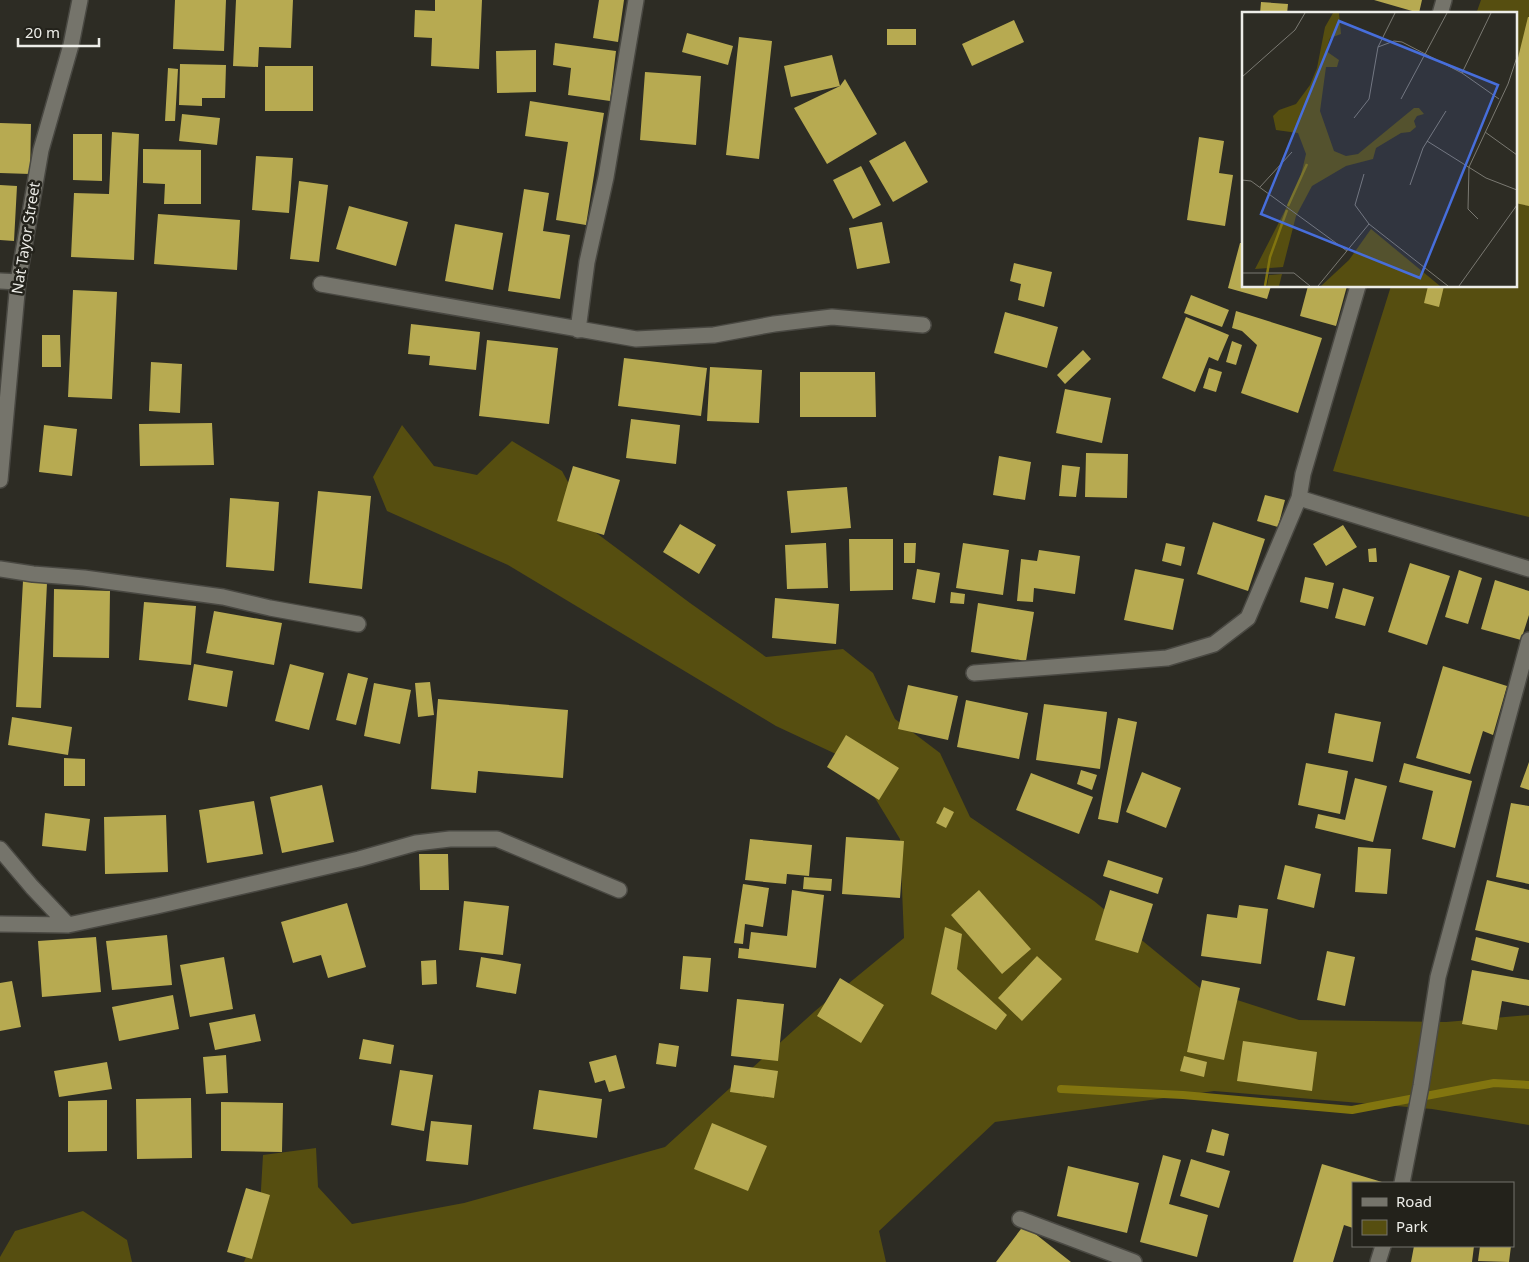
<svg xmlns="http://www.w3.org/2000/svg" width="1529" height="1262" font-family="'Noto Sans',sans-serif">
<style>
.green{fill:#564e10}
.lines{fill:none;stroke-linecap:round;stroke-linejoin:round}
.stream{stroke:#82750f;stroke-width:8}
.building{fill:#b7aa51}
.street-casing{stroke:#494842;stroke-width:18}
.street{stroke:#75746b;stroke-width:15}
.labels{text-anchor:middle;stroke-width:5;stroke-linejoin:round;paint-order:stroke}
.street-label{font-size:15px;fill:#edede8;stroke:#23221b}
.inset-river{fill:none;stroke:#82750f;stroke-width:2.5}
.inset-road{fill:none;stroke:#7a7972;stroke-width:1}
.view{fill:#476edb;fill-opacity:0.15;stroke:#476edb;stroke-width:2.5}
.inset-edge{fill:none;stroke:#edede8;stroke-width:2.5}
</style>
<rect width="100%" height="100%" fill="#2d2c24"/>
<!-- green -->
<path class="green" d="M1481,0h48v517l-196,-46 58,-185h124v-272h-39z
M402,425l32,41 43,9 35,-34 50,30 33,61 95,71 76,54 77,-8 30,24 22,46 45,34 30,64 124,84 106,87 99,32 147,2 83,-7v110l-97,-16 -218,-18 -219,31 -116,109 7,31h-642l15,-38 4,-69 53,-7 2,39 34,37 112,-21 201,-56 150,-136 89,-73 -4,-99 -47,-77 -77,-36 -268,-161 -121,-54 -14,-34z
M83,1211l44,29 5,22h-132v-5l15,-26z"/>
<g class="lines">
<!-- stream -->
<path class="stream" d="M1061,1089l122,6 169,15 142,-27 35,2"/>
</g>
<!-- building -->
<path class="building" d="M175,0h51l-2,51 -51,-2z
M236,0h57l-2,48 -32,-1 -1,20 -25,-1z
M435,0h47l-3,69 -48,-3 1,-28 -18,-1 1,-27 20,1z
M599,0h25l-6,42 -25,-4z
M1374,0h48l-3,13z
M1261,2l27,2 -1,10h-27z
M1528,17h1v189l-14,-3v-133z
M1014,20l10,22 -52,24 -10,-22z
M887,29h29v16h-29z
M687,33l46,13 -5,19 -46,-13z
M739,37l33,4 -13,118 -33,-4z
M555,43l61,8 -6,50 -42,-6 3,-27 -18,-3z
M536,50v42l-39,1 -1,-42z
M832,55l8,31 -49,11 -7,-31z
M180,64l46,1 -1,33h-23v8l-23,-1z
M265,66h48v45h-48z
M168,68l10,1 -3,52h-10z
M645,72l56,4 -5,69 -56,-5z
M845,79l32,55 -50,30 -33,-56 46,-22z
M530,101l74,12 -18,112 -30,-5 12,-78 -43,-6z
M182,114l38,4 -3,27 -38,-4z
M0,123l31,1 -1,50 -30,-1z
M112,132l27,2 -5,126 -63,-3 3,-64 35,1z
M73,134h29v47l-29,-1z
M1199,137l25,4 -5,32 14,2 -8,51 -38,-6z
M905,141l23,41 -35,20 -24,-41z
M143,149l58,1v54h-37l1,-20 -22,-1z
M256,156l37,2 -4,55 -37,-3z
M861,166l20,39 -28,14 -20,-39z
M299,181l29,4 -9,77 -29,-3z
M0,185l17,1 -3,55 -14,-1z
M524,189l25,4 -6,38 27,4 -10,64 -52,-8z
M349,206l59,16 -12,44 -60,-17z
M158,214l82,6 -3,50 -83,-6z
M882,222l8,41 -33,6 -8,-41z
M455,224l48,9 -10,57 -48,-9z
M1240,243h3v43h28l-4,13 -39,-11z
M1014,263l38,9 -8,35 -26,-7 3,-16 -11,-3z
M1308,286h39l-11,40 -36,-10z
M1428,286h16l-5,21 -15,-4z
M73,290l44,2 -5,107 -44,-2z
M1191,295l38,15 -7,17 -38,-14z
M1236,311l86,27 -24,75 -57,-20 16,-48 -15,-14 -10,-3z
M1005,312l53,15 -11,41 -53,-15z
M1186,317l43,18 -11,26 -9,-4 -14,35 -33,-14z
M411,324l69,8 -4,38 -47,-5 1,-9 -22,-2z
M42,335h18l1,32h-19z
M487,340l71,8 -9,76 -70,-8z
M1232,341l10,4 -6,20 -10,-3z
M1083,350l8,9 -26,25 -8,-9z
M624,358l83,10 -6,48 -83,-10z
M151,362l31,2 -2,49 -31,-2z
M710,367l52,3 -3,53 -52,-2z
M1209,368l13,4 -6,20 -13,-4z
M800,372h75l1,45h-76z
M1065,389l46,9 -9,45 -46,-10z
M631,419l49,6 -4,39 -50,-6z
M212,423l2,42 -74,1 -1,-42z
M44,425l33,4 -5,47 -33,-4z
M1086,453l42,1 -1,44 -42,-1z
M999,456l32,6 -6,38 -32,-5z
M1062,465l18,2 -4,30 -17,-1z
M573,466l47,14 -16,55 -47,-14z
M847,487l4,41 -60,5 -4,-42z
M318,491l53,5 -9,93 -53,-6z
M1265,495l20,5 -7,27 -21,-6z
M230,498l49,4 -5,69 -48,-4z
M1213,522l52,17 -17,52 -51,-17z
M680,524l36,21 -17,29 -36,-22z
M1343,525l14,22 -31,19 -13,-22z
M849,539h44v51l-43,1z
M826,543l2,45 -41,1 -2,-44z
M904,543h12l-1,20h-11z
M963,543l46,7 -6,45 -47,-7z
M1166,543l19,4 -4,19 -19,-5z
M1376,548l1,14h-8l-1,-13z
M1039,550l41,6 -5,38 -41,-6 -1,14 -16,-1 4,-42 16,2z
M1410,563l40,13 -23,69 -39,-13z
M917,569l23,4 -5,30 -23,-4z
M1135,569l49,10 -11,51 -49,-10z
M1459,570l23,8 -14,46 -23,-7z
M1305,577l29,6 -6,26 -28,-7z
M1495,580l34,11v24l-8,25 -40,-11z
M23,581l24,2 -6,125 -25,-1z
M1343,588l31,9 -9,29 -30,-8z
M54,589l56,2 -1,67 -56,-1z
M951,592l14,2 -1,10 -14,-1z
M775,598l64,6 -3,40 -64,-6z
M144,602l52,4 -5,59 -52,-5z
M978,603l56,9 -8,49 -55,-9z
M214,611l68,12 -8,42 -68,-12z
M194,664l39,7 -6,36 -39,-7z
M290,664l34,9 -15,57 -34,-9z
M1443,666l64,20 -14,49 -10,-4 -13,43 -54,-16z
M348,673l20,5 -12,47 -20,-5z
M430,682l4,33 -16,2 -3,-34z
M374,683l37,7 -11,54 -36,-8z
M908,685l50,11 -10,44 -50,-11z
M438,699l130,11 -5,68 -85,-7 -2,22 -45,-4z
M966,700l62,13 -9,46 -62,-12z
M1044,704l63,8 -7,57 -64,-9z
M1335,713l46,9 -8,40 -45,-9z
M12,717l60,10 -4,28 -60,-10z
M1118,718l19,4 -19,101 -20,-4z
M846,735l53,33 -20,32 -52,-33z
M64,758l21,1v27h-21z
M1529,762v28l-9,-3z
M1306,763l42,8 -8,43 -42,-9z
M1404,763l68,18 -17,67 -33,-9 11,-48 -34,-9z
M1081,770l16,5 -5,15 -15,-6z
M1142,772l39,16 -15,40 -40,-16z
M1031,773l62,24 -14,37 -63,-24z
M1355,778l32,8 -14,56 -58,-14 3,-14 27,6z
M322,785l12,57 -52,11 -12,-56z
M254,801l9,53 -56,9 -8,-53z
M1511,803l18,3v78l-33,-7z
M944,807l10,5 -8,16 -10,-5z
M45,813l45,6 -4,32 -44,-5z
M166,815l2,57 -63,2 -1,-57z
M846,837l58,4 -4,57 -58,-4z
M750,839l62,6 -3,31 -22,-2 -1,10 -41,-4z
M1358,847l33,2 -4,45 -32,-2z
M419,854h29l1,36h-29z
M1108,860l55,18 -5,16 -55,-18z
M1285,865l36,9 -7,34 -37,-9z
M804,877l28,2 -1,12 -28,-2z
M1487,880l42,10v53l-54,-13z
M743,884l26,4 -6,39 -18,-3 -2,20 -9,-1z
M792,890l32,5 -8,73 -78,-10 1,-10 10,1 2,-17 36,4z
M979,890l52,59 -29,25 -51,-59z
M1110,890l43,14 -15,49 -43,-13z
M464,901l45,5 -6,49 -44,-5z
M347,903l19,64 -38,11 -7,-23 -28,8 -12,-41z
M1239,905l29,4 -7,55 -60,-8 6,-42 30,4z
M945,927l17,7 -5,35 50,46 -11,15 -65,-36z
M167,935l5,50 -60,5 -6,-49z
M96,937l5,55 -59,5 -4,-56z
M1476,937l43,11 -6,23 -42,-11z
M1327,951l28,6 -10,49 -28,-6z
M683,956l28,2 -3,34 -28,-3z
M1037,956l25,23 -40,42 -24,-23z
M224,957l9,52 -43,8 -10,-52z
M481,957l40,7 -5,30 -40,-7z
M436,960l1,24 -15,1 -1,-24z
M1472,970l57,10v26l-27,-5 -5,29 -35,-6z
M840,978l44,27 -23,38 -44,-27z
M1202,980l38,8 -16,72 -37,-8z
M12,981l9,46 -21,4v-48z
M173,995l6,34 -60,12 -7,-34z
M737,999l47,5 -6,57 -47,-5z
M255,1014l6,27 -46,9 -6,-27z
M363,1039l31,6 -3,19 -32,-5z
M1243,1041l74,11 -5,39 -75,-10z
M659,1043l20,3 -3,21 -20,-3z
M226,1055l2,38 -22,1 -3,-37z
M616,1055l9,33 -16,4 -4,-12 -10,3 -6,-21z
M1184,1056l23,6 -3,15 -24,-6z
M107,1062l5,27 -53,8 -5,-26z
M734,1065l44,6 -4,27 -44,-6z
M400,1070l33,5 -9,56 -33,-6z
M539,1090l63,9 -5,39 -64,-9z
M191,1098l1,60 -55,1 -1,-60z
M107,1100v51l-39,1v-51z
M221,1102l62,1 -1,49 -61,-1z
M431,1121l41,4 -4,40 -42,-4z
M712,1123l55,23 -19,45 -54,-22z
M1212,1129l17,5 -5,22 -18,-4z
M1163,1155l18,5 -12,44 39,11 -11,42 -57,-15z
M1191,1159l39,12 -11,37 -39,-12z
M1322,1164l60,18 -1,1h-28v45l-9,-3 -11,37h-40z
M1068,1166l71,17 -12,50 -70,-17z
M246,1188l24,7 -18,64 -25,-7z
M1024,1225l47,37h-75z
M1414,1246h60l-2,16h-61z
M1480,1246h31l-2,16 -31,-1z"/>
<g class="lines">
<defs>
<path id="street" d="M1440,14l4,-14
M0,281l18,1
M321,284l315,55 78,-4 60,-11 58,-7 91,8
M1358,286l-55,188 -4,24 230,71
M578,330l9,-68 19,-85 30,-177
M0,480l18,-198 23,-132 30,-105 9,-45
M0,569l33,5 51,4 139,19 47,11 88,16
M974,673l193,-15 47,-14 34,-26 51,-120
M0,849l32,38 36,38
M0,924l68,1 89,-19 202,-47 57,-16 34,-4h47l122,51
M1402,1183l19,-97 17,-109 91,-337
M1020,1219l114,43
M1378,1262l5,-16"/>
</defs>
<!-- street casing -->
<use href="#street" class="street-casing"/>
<!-- street -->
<use href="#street" class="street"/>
</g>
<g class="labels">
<!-- street labels -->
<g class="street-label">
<text transform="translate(26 238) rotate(-81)" y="5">Nat Tayor Street</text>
</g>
</g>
<!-- overview -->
<g transform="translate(1242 12)">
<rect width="275" height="275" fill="#2d2c24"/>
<path d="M91,1h6l2,21 -11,4 -4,13 13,9 -2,7h-11l-6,44 14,40 12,5 12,-2 56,-46h5l5,6 -7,2 -3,5 2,6 -6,5 -9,1 -25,15 -3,11 -27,7 -34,20 -16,30 -13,51 -28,2 44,-86 7,-29 -8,-21 -22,-3 -3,-14 6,-6 17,-6 14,-19 7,-17 8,-41zM129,217l69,57h-119l28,-26zM40,262l-3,12h-12l2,-11z" fill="#564e10"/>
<path class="inset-river" d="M46,194l19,-42M23,274l5,-29 17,-47"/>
<path class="inset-road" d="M136,35l16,-6 8,1 60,31 37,26M220,61l29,-60M0,65l53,-47 10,-17M159,87l46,-86M112,106l15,-19 9,-52 17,-34M243,120l32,23M185,129l59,37 31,12M122,162l-9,31 14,19M0,168l9,1 96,70M168,173l13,-37 23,-37M18,175l32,-35M236,207l-10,-10 1,-42 39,-83 9,-27M0,261h52l16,13M76,274l51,-62 79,62M217,274l58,-81"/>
<path class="view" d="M97,9l159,64 -78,193 -159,-64z"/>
<rect width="275" height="275" class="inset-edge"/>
</g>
<!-- legend -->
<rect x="1352" y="1182" width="162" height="65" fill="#23221b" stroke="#74736d"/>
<rect x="1362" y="1198" width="25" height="8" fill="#75746b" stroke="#74736d"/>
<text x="1396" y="1207" font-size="15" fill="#edede8">Road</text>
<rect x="1362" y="1220" width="25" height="15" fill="#564e10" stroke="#74736d"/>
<text x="1396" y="1232" font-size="15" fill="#edede8">Park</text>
<!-- scale -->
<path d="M18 38v8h81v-8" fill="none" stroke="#edede8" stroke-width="2.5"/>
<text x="25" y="38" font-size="15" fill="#edede8" stroke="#23221b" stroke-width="4" paint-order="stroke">20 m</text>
</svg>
